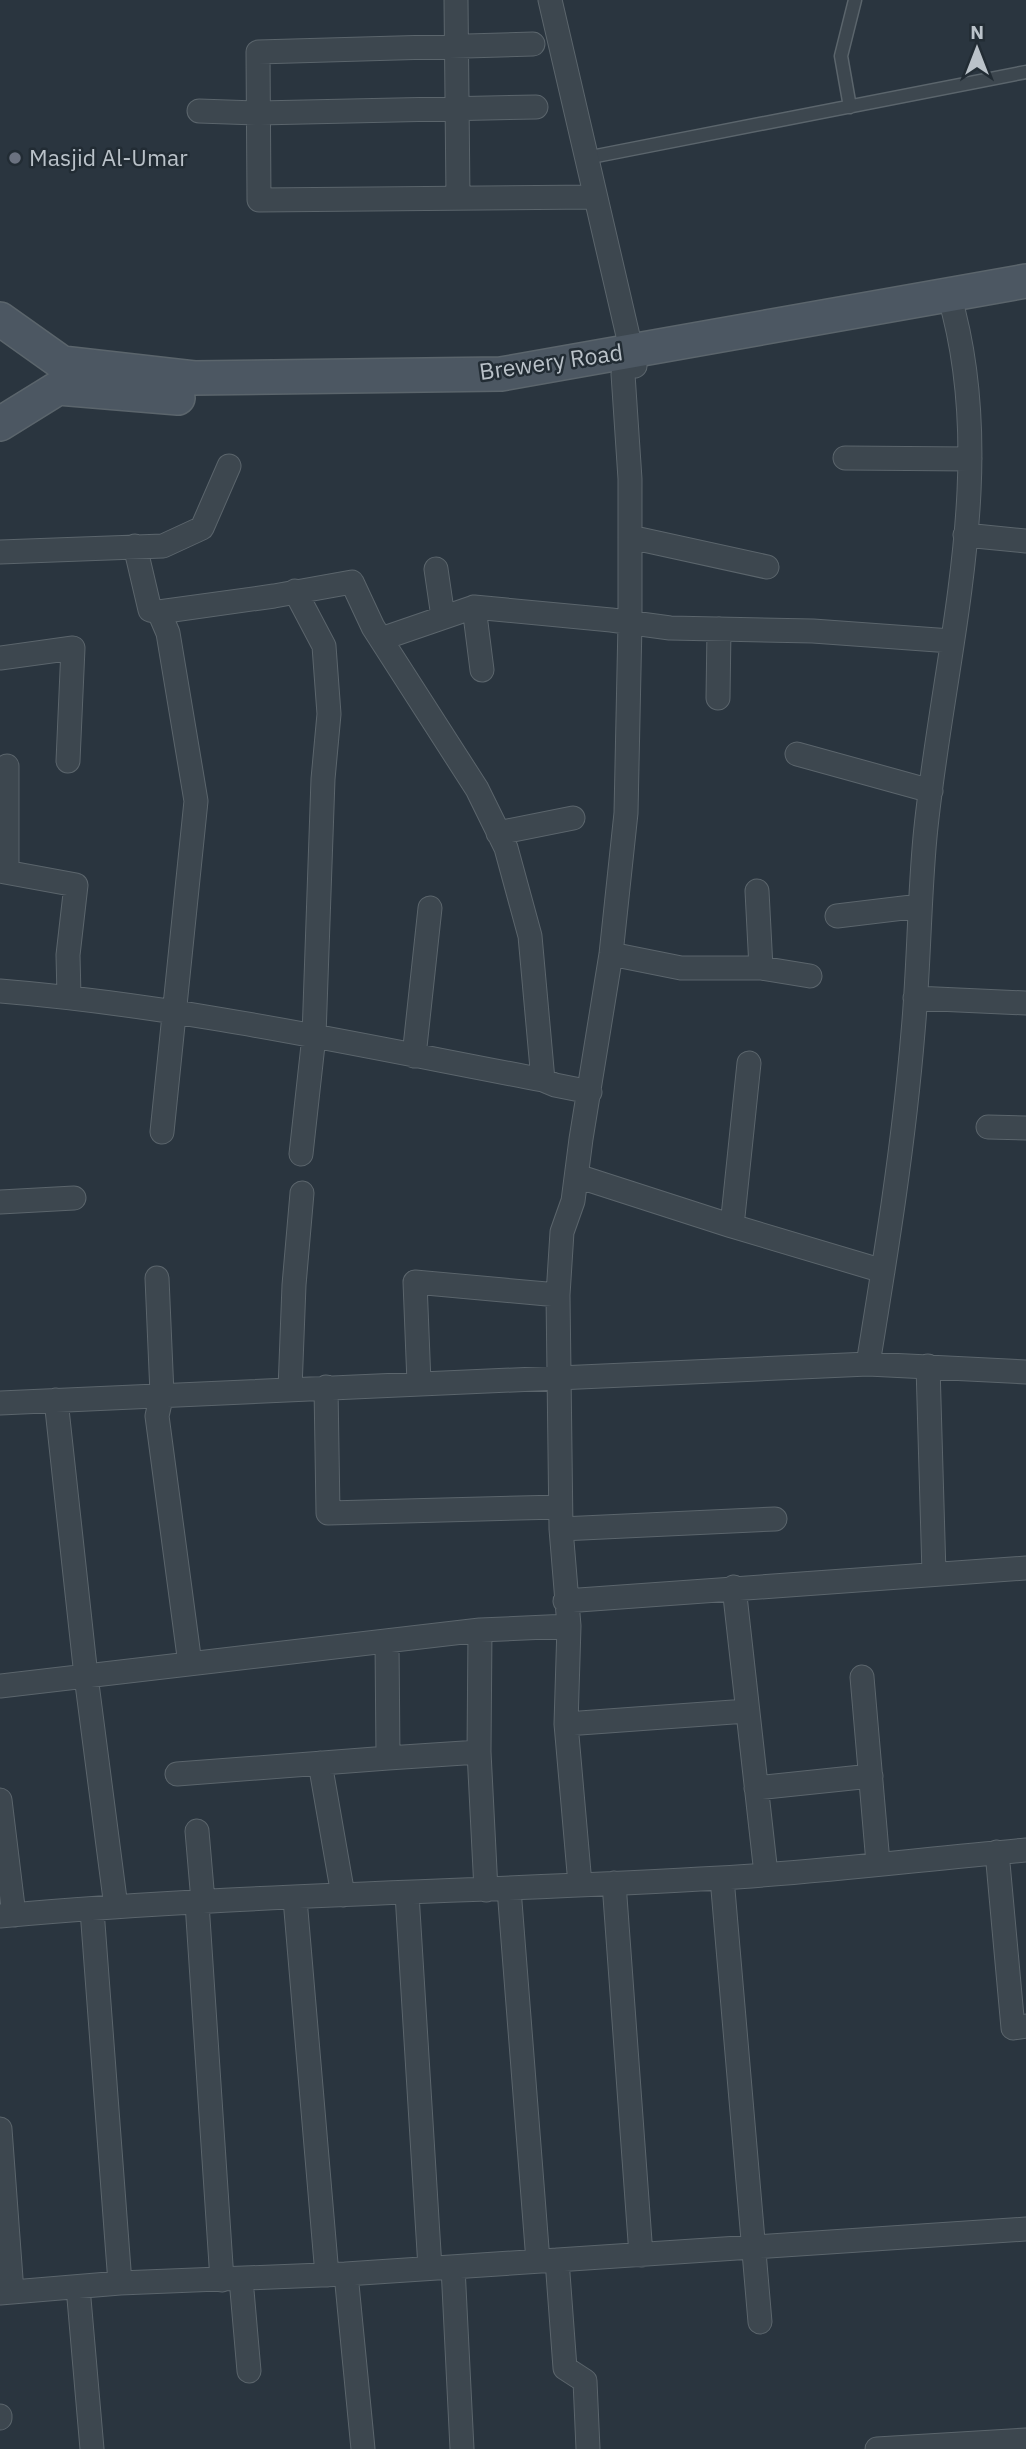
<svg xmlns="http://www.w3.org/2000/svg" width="1026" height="2449" font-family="'IBM Plex Sans',sans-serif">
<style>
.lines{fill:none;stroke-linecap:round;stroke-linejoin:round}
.service-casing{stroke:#5b656c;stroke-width:15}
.minor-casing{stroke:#5b656c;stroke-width:25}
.secondary-casing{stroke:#5b656c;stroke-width:36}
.service{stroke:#3d474f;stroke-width:12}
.minor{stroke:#3d474f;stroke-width:23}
.secondary{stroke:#4c5762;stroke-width:33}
.worship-dot{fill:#6b7280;stroke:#222c34;stroke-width:2.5}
.labels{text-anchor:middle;stroke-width:5;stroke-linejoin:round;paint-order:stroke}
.poi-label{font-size:23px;fill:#bac2c9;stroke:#222c34;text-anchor:start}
.street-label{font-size:23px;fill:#bac2c9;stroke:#222c34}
</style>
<rect width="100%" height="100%" fill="#2a353f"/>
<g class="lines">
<defs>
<path id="service" d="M850,107l-9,-51 14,-56
M586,158l440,-86"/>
<path id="minor" d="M456,0l2,198
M550,0l85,366
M533,44l-275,8 1,148 336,-3
M199,111l60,2 277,-6
M845,458l125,1
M965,535l61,6
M630,537l137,30
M135,546l15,64 9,2 115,-16 78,-14 21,45 104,162 29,59 24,88 13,144
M0,552l163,-6 39,-18 27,-62
M436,569l7,48
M295,591l29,55 5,68 -6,65 -9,257 -13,118
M474,607l8,63
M159,612l9,21 28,168 -34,331
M381,639l93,-32 137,13 59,8 143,3 138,10
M0,658l73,-10 -5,113
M718,698l1,-69
M797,754l134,37
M7,766v105
M498,833l75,-15
M0,871l76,14 -8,70 1,41
M757,891l4,77
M837,916l83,-10
M611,954l70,14h80l49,8
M0,991c183,15 363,55 543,89l12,5 35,7
M915,998l111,5
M414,1056l16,-148
M988,1127l38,1
M577,1176l155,50 151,45
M0,1202l74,-4
M732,1226l17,-163
M157,1278l5,116 -5,22 33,248
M868,1364c18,-110 36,-221 45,-332 6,-65 6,-130 12,-195 17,-178 76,-366 24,-542
M928,1366l6,208
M419,1383l-4,-101 143,13
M326,1387l2,126 232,-6
M290,1389l4,-104 8,-92
M56,1400l30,276 30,231
M0,1403l868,-39 158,8
M561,1529l214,-10
M734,1587l32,287
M565,1601l461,-33
M480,1630l-1,122 7,138
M387,1641l1,117 91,-6
M862,1677l16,186
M0,1686l480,-56 89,-4
M566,1724l181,-13
M320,1763l23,132
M177,1774l211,-16
M756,1788l115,-12
M0,1800l14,115
M197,1831l6,70
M997,1852l16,176 13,-2
M722,1878l38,444
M614,1883l27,372
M580,1884l-14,-160 3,-98 -8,-97 -3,-234 4,-63 11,-31 8,-62 30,-185 15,-141 4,-190v-144l-7,-105
M509,1889l29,372
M407,1894l23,374
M295,1899l32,376
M197,1903l25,377
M92,1910l28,373
M0,1916c239,-22 480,-24 720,-38 102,-6 204,-19 306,-28
M0,2129l12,163
M557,2260l8,108 20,13 3,68
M453,2267l9,182
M346,2274l17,175
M241,2279l8,92
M78,2287l14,162
M0,2293l120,-10 226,-9 680,-45
M0,2416v2
M877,2449l149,-9"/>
<path id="secondary" d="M0,319l62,44 132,15 307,-4 525,-93
M0,424l58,-36 120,10"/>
</defs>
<!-- service casing -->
<use href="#service" class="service-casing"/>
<!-- minor casing -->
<use href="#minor" class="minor-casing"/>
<!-- secondary casing -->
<use href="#secondary" class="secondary-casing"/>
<!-- service -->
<use href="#service" class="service"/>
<!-- minor -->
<use href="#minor" class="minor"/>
<!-- secondary -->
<use href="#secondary" class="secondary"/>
</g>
<!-- markers -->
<circle class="worship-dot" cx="15" cy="158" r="7"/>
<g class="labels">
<!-- poi labels -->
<g class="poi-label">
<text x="29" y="166">Masjid Al-Umar</text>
</g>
<!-- street labels -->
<g class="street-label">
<text transform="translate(551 362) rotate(-8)" y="8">Brewery Road</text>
</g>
</g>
<!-- north arrow -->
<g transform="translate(977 49)" stroke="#222c34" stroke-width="5" paint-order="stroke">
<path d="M0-5L12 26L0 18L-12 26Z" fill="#bac2c9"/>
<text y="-10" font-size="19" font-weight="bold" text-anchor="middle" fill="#bac2c9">N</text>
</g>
</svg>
